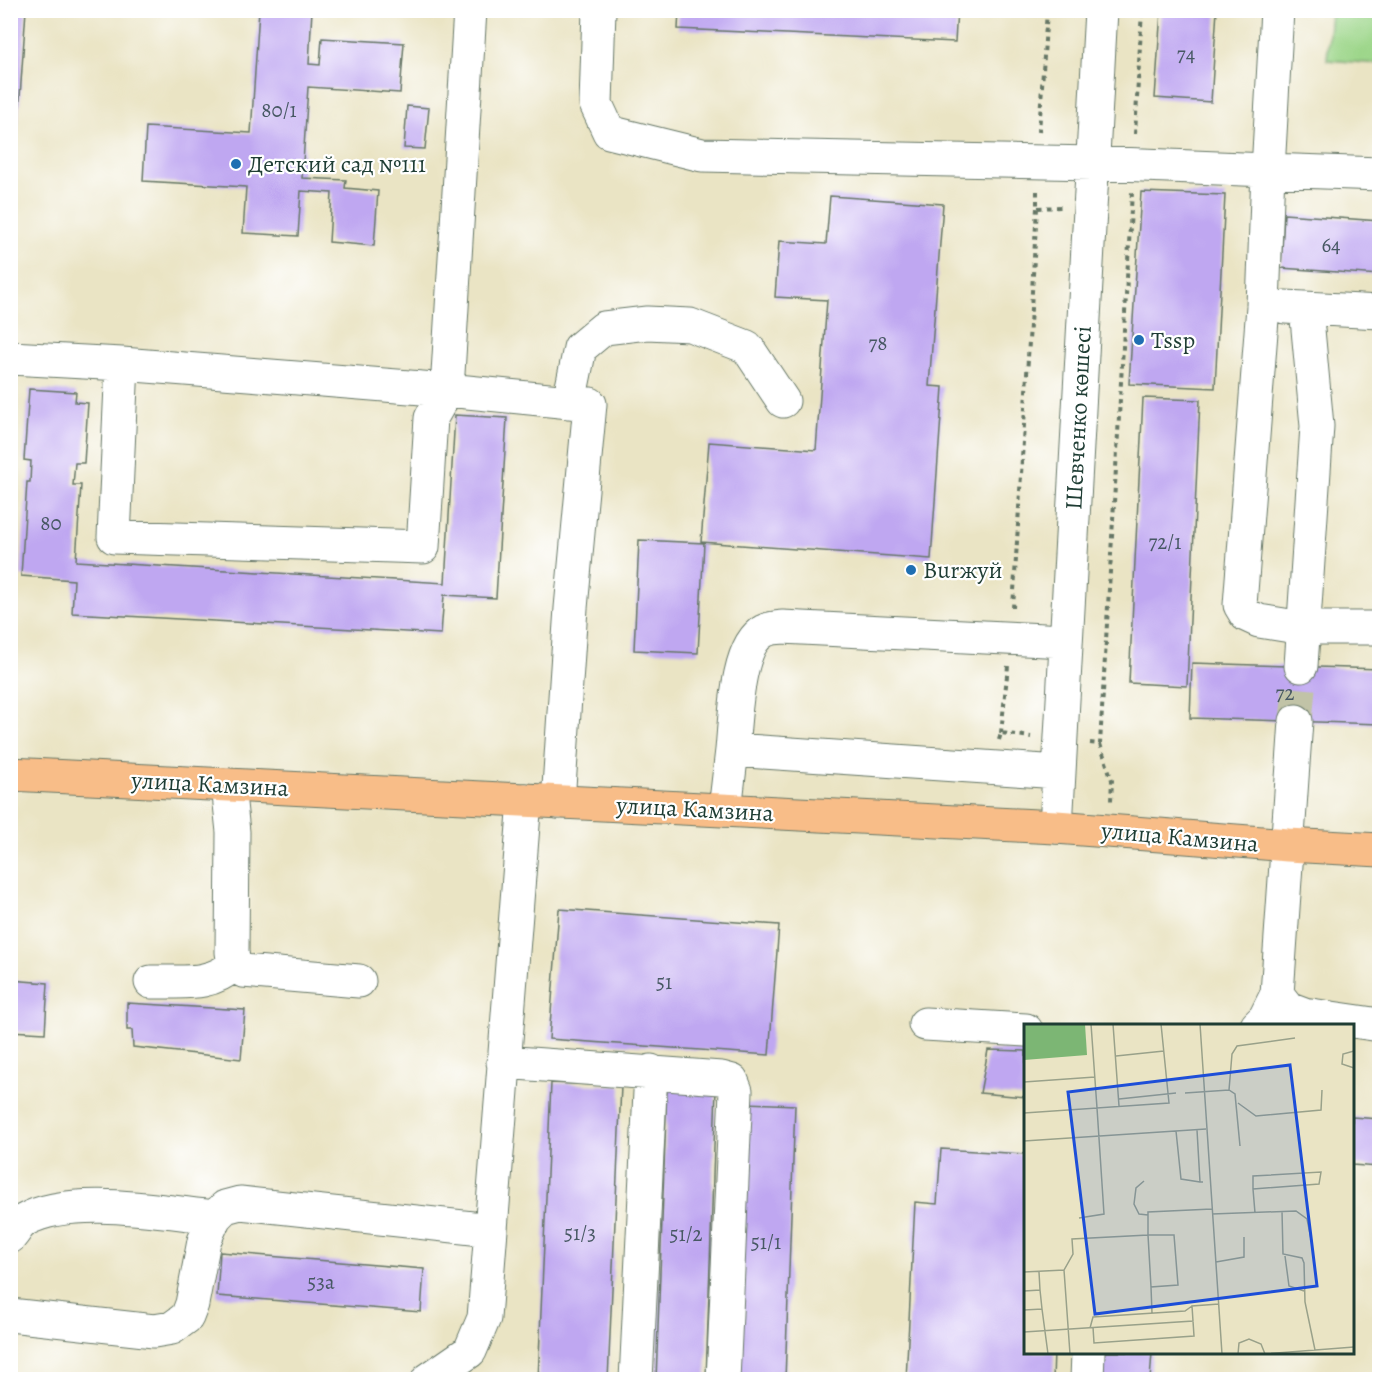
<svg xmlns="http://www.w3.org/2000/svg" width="1390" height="1390" font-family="Alegreya,serif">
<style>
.green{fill:#9bd588;stroke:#5d895e;stroke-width:1.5}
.building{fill:#bfa7f1}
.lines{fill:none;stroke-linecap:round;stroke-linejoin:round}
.minor-tunnel{stroke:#c1c3a7;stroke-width:33;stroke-dasharray:33 16;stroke-linecap:butt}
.minor-casing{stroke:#676;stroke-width:35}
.major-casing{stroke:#676;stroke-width:35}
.path{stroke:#676;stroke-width:4;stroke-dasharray:4.5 4.5;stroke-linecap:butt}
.minor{stroke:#fff;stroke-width:33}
.major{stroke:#f8bd88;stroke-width:33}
.poi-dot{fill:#1f6fb2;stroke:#fff;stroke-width:2}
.labels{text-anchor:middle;stroke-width:4.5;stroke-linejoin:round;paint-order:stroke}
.number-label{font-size:21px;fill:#475863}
.poi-label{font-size:24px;fill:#1f3d34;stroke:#fff;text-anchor:start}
.street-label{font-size:24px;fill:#1f3d34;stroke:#fff}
.inset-road{fill:none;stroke:#99a18a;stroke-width:1.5}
.view{fill:#1d4ed8;fill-opacity:0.15;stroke:#1d4ed8;stroke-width:3}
.inset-edge{fill:none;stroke:#1f3d34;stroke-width:3}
</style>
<rect width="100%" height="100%" fill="#fff"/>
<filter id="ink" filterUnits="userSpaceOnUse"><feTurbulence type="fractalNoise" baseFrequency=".0167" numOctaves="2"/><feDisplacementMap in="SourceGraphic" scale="12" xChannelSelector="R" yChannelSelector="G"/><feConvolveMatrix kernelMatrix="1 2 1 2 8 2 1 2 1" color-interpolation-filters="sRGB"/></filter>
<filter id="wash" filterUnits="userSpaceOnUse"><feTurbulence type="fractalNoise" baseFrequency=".008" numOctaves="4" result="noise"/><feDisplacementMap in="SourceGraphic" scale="24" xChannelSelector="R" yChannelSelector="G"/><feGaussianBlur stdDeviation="1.35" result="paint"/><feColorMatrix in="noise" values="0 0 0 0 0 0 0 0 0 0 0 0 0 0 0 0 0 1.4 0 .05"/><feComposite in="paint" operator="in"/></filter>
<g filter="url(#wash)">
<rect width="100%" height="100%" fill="#eae4c4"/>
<!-- green -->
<path class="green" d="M1331,11h48v53l-52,-4z"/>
<g id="blocks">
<!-- building -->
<path class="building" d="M10,10h16l-14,203h-2z
M259,10h53l-3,54 11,1 2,-27 82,5 -4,50 -92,-6 -6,91 44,2 -1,8 33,3 -4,55 -45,-4 3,-49 -31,-2 -3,45 -55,-3 3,-46 -103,-6 3,-54 105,6z
M679,10h278l-2,32 -277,-13z
M1161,10h56l-6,92 -56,-4z
M407,106l22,2 -4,41 -21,-1z
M1141,192l84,3 -10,193 -86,-4z
M830,196l113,8 -14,182 14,1 -12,172 -230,-17 8,-100 107,8 11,-150 -52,-3 4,-56 47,3z
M1284,214l96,7v54l-99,-7z
M29,389l47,3 -1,10 13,1 -4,60h-9l-2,22h8l-5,76 369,22 10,-168 52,3 -11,180 -52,-3 -3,39 -369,-21 2,-33 -53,-4 6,-94h3l1,-21 -7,-1z
M1143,398l57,2 -13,286 -58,-3z
M639,540l65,3 -6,110 -64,-3z
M1192,663l188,6v55l-190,-6z
M559,909l220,16 -10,130 -220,-16z
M10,980l38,3 -3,50 -35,-2z
M127,1003l118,7 -4,49 -108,-12 -1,-17h-5z
M988,1050l38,1v46l-46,-4z
M551,1083l70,3 -13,294h-70z
M667,1088l49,1 -10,291h-50z
M746,1103l49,2 -10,275h-48z
M1352,1117l28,2 -1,48 -27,-2z
M941,1149l85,5v198h28l-1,28h-147l9,-178 22,2z
M220,1252l204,17 -3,43 -204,-16z
M1103,1352h49l-2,28h-48z"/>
</g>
</g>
<g filter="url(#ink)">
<use href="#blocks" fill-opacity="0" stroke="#676" stroke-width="1.5"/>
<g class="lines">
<!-- minor-tunnel -->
<path class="minor-tunnel" d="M1296,721l5,-55"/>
<defs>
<path id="minor" d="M470,10l-23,380 143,14 -19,204 -13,194
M599,10l-3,94 13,28 93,23 391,8 175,7 9,-160
M1380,174l-112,-4 -5,136 -23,299 6,10 13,6 44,7h77
M1285,307l95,5
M10,358l112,6 -8,173 309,10 8,-129 16,-28 -325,-26
M569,402l11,-54 24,-20 43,-5 43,2 57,22 36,54
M1301,666l16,-240 -11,-118
M732,750c3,-29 4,-105 32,-119 5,-3 13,-3 18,-4l283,14
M228,785l5,47 -1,120 2,13 9,6 116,10
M725,810l7,-60 327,22
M1056,827l45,-817
M151,982c33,-1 57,5 83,-17
M1277,994l11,14 16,6 76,11
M925,1024l101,6
M1257,1026l8,-8 12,-24 19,-273
M503,1062l218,16 11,3 4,10 -13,289
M10,1237c5,-5 9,-14 15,-17 46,-26 139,-8 190,-3
M10,1315l144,16 18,-3 15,-11 5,-13 12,-63 11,-24 10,-10 15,-4 251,27
M428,1380l42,-29 14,-33 41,-518
M636,1380l15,-309
M1087,1380l1,-28"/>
<path id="major" d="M10,774l1046,53 232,18 92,5"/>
</defs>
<!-- minor casing -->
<use href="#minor" class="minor-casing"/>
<!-- major casing -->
<use href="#major" class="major-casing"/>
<!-- path -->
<path class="path" d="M1039,132l8,-122
M1135,134l7,-124
M1037,191v17l24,-1
M1013,608l24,-400
M1001,733l7,-67
M999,740l2,-7 30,4
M1090,743l10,1 32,-552
M1100,744l12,36 -1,21"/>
<!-- minor -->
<use href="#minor" class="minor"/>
<!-- major -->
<use href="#major" class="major"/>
</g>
</g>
<!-- markers -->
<g class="poi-dot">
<circle cx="236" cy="164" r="6"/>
<circle cx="1139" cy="340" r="6"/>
<circle cx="911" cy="570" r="6"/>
</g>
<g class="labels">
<!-- number labels -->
<g class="number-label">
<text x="1186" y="61">74</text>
<text x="279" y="117">80/1</text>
<text x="1331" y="252">64</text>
<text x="878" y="350">78</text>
<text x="51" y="530">80</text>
<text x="1165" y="549">72/1</text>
<text x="1285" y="700">72</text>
<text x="664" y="989">51</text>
<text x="580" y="1240">51/3</text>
<text x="686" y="1241">51/2</text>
<text x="766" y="1249">51/1</text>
<text x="321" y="1289">53а</text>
</g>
<!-- poi labels -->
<g class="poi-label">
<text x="248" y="172">Детский сад №111</text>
<text x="1151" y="348">Tssp</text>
<text x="923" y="578">Burжуй</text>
</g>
<!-- street labels -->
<g class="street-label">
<text transform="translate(1078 418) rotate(-87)" y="8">Шевченко көшесі</text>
<text transform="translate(210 784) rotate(3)" y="8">улица Камзина</text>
<text transform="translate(695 809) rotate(3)" y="8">улица Камзина</text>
<text transform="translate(1180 837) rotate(5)" y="8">улица Камзина</text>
</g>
</g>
<!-- overview -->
<g transform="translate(1024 1024)">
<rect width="330" height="330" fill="#eae4c4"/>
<path d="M0,0h61l2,31 -63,5z" fill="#7cb674"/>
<path class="inset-road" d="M67,0l6,84 72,-5 -8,-79M89,0l6,82M176,0l22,330M330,27l-11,3 -1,10 12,4M92,32l48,-5M0,58l71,-5M205,66l3,-36 5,-8 58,-8M161,69l44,-3 6,4 5,52M95,75l57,-6M214,79l18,13 65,-6 1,-20M0,89l73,-5 7,106 -25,4M173,106l3,52h3M152,107l5,48 19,3M0,117l182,-12M120,157l-8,7 -2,16 5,10 9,1M229,165l66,-5 2,-12 -68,4v13l2,24M258,187l1,43 19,4 2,5 1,39 10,48M188,190l84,-3 11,8 4,20M261,232l4,30 15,5M192,238l28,-5v-20M40,246l6,84M0,248l40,-2 9,-16 -1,-15 76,-4v-23l64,-3M127,263l-3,-52h26l4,50 -27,2 1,26M16,266l2,19M0,267l16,-1 -1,-18M0,286l18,-1 6,45M69,303l1,16 100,-7 -1,-15M66,304l3,-11 92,-6 7,-5M0,308l169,-11 -1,-15 27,-2M214,330l1,-11 10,-4 12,5 4,10M240,330l90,-7"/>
<path class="view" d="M266,41l27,221 -222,28 -27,-222z"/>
<rect width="330" height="330" class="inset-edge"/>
</g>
<!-- margin -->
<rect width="1390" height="1390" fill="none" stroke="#fff" stroke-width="36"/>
</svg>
